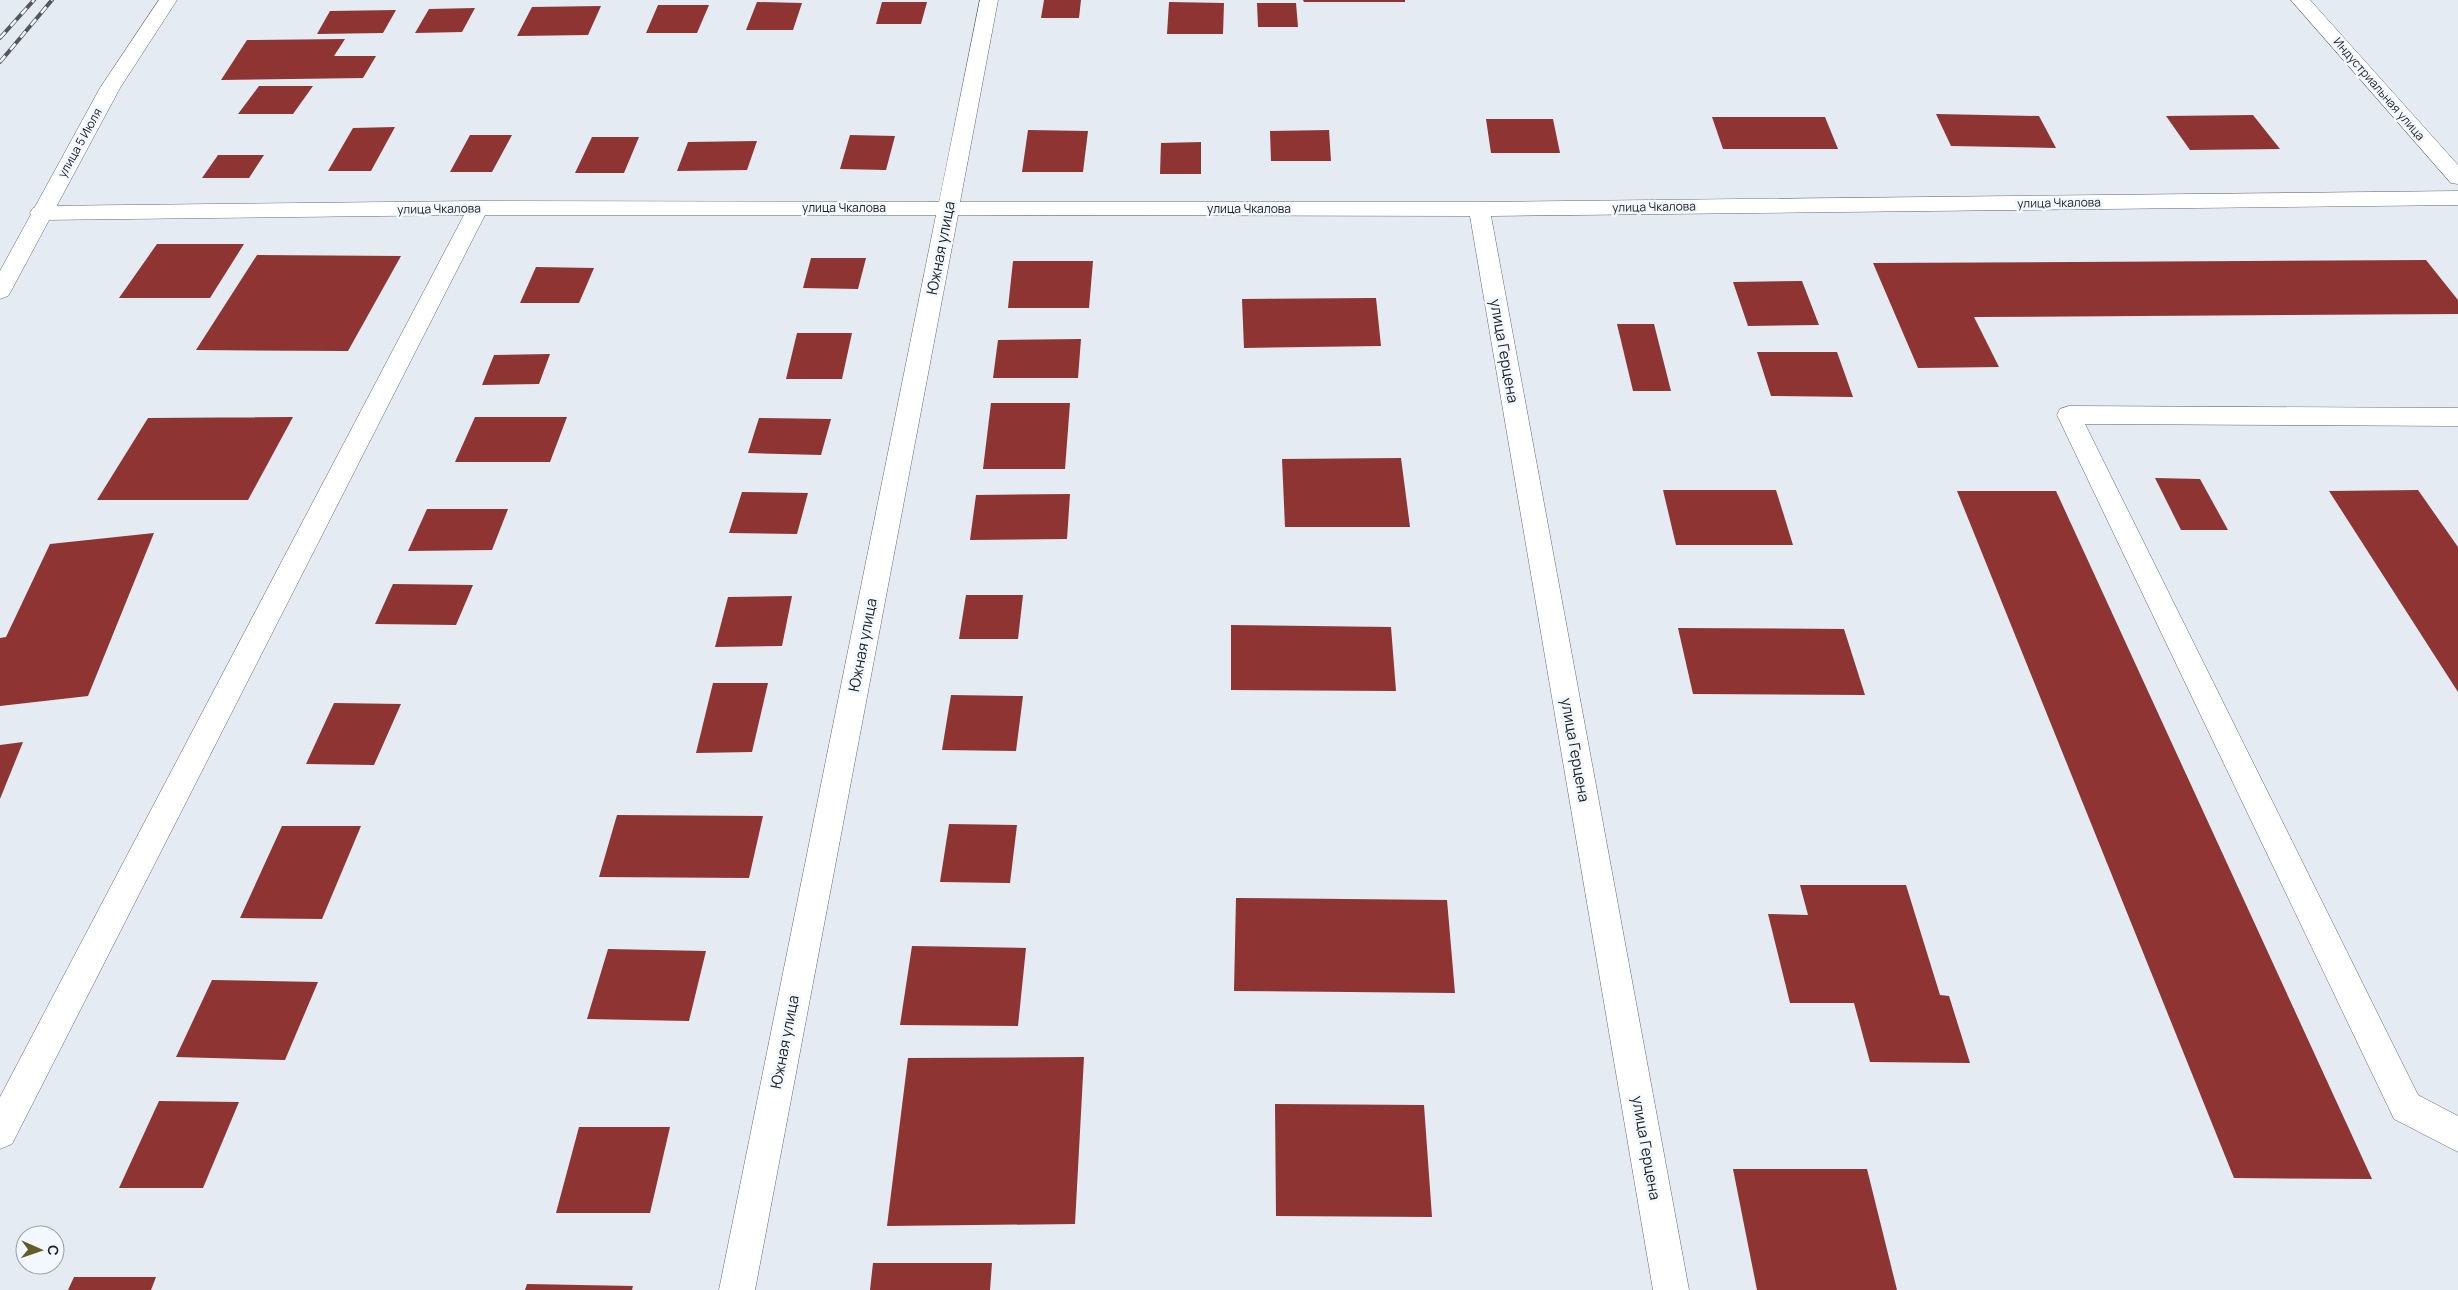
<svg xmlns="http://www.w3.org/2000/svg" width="2458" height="1290" font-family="Manrope,sans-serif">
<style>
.building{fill:#8e3433}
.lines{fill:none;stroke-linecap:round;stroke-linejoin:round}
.minor-casing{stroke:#63696f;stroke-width:1}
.highway-casing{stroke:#63696f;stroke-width:1}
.minor{fill:#fff;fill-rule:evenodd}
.highway{fill:#fff;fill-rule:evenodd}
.rail-casing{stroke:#53575b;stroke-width:4}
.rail{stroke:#f3f8fe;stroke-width:2.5;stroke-dasharray:8;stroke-linecap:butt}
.labels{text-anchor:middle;stroke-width:5;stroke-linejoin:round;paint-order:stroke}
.far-street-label{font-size:12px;fill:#1c1f21;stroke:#f3f8fe}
.street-label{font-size:15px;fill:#1c1f21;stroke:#f3f8fe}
</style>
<rect width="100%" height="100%" fill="#e4ebf2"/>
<!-- building -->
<path class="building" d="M1044,0h37l-2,18h-38z
M1303,0h102v2h-101z
M757,2l45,1 -9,27h-47z
M882,2h45l-6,22h-45z
M1169,2l55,1 -1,31h-56z
M1257,3h39l2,24h-40z
M658,5h51l-12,28h-51z
M601,6l-13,29 -71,1 15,-29z
M475,8l-13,24 -47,1 14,-24z
M396,10l-13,23 -66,1 13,-23z
M345,39l-11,17h42l-13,22 -142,2 26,-40z
M259,86h54l-20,28h-55z
M1936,114l103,2 17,32 -105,-2z
M2253,115l27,34 -90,1 -24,-34z
M1712,117h113l13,32h-115z
M1486,119h67l7,34h-69z
M395,127l-24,44h-43l25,-43z
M1028,130l60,1 -5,41h-61z
M1329,130l2,31h-60l-1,-30z
M470,135h42l-20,37h-42z
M850,135l45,1 -9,34 -46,-1z
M592,137h47l-15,36h-49z
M757,141l-10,29 -70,1 11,-29z
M1201,142v32h-41l1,-31z
M218,155h46l-15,23h-47z
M157,244h87l-34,54h-91z
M257,255l144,1 -53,95 -152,-1z
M811,258h55l-8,31 -55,-1z
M2426,260l32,40v14l-484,3 25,50 -81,1 -45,-105z
M1013,261h80l-4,47h-81z
M536,267l58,1 -15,35h-59z
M1802,281l17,44 -71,1 -15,-44z
M1376,298l5,48 -137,2 -2,-49z
M1617,324h37l17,67h-38z
M797,333h55l-10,46h-56z
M1081,339l-3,39h-85l5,-38z
M1757,352h80l16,45 -82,-1z
M550,354l-11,30 -57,1 12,-30z
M991,403h79l-5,66h-82z
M293,417l-45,83h-151l51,-82z
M475,417h92l-17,45h-95z
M759,418l72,1 -10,36 -73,-2z
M1401,458l9,69h-125l-3,-68z
M2155,478l45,1 28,51h-47z
M1663,490h113l17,55h-117z
M2418,490l40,57v145l-129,-201z
M1957,491h99l316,688 -138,-1z
M742,492l66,1 -11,41 -68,-1z
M1070,494l-3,45 -97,1 6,-45z
M427,509h81l-16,41 -84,1z
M154,533l-66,163 -88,10v-68l6,-1 44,-93z
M393,584l80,1 -17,40 -81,-1z
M966,595h57l-5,44h-59z
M792,596l-10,50 -67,1 13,-50z
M1231,625l160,2 5,64 -165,-1z
M1678,628l166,1 21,66 -172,-1z
M713,683h55l-16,69 -56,1z
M951,695l72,1 -7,55 -74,-1z
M334,703l67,1 -27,61 -68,-1z
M23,742l-23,57v-54z
M617,815l146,1 -14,62 -150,-1z
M949,824l68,1 -7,58 -70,-1z
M282,826h79l-39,93 -82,-1z
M1800,885h106l34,110 9,1 21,67 -100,-1 -16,-59h-64l-22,-89 40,1z
M1236,898l211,2 8,93 -221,-2z
M912,946l114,2 -8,78 -118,-1z
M608,949l98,2 -17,70 -102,-2z
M212,980l106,2 -33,78 -109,-3z
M1084,1057l-9,167 -188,2 21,-168z
M159,1101l80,1 -36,86h-84z
M1275,1104l149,1 8,112 -156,-1z
M579,1127h91l-20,86h-94z
M1733,1169h134l30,121h-140z
M873,1263h119l-2,27h-120z
M74,1277h82l-5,13h-83z
M527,1284l106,2 -1,4h-107z"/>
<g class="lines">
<defs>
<path id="minor" d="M980,0h18l-38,202h519l979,-11v14l-967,11 198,1074h-36l-183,-1074 -512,-1 -203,1075h-36l217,-1075h-451l-473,929 -12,5v-52l464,-882 -423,5 -8,-2 -3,-5 3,-5 8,-2 437,-5 461,1z
M2291,0h19l148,165v19l-7,-1z
M2069,406l389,2v18l-373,-2 333,671 40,21v36l-64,-33 -337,-704 3,-6z"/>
<path id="highway" d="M159,0h18l-57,88 -109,203 -3,5 -8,3v-28l100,-183z"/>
</defs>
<!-- minor casing -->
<use href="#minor" class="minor-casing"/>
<!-- highway casing -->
<use href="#highway" class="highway-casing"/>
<!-- minor -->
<use href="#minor" class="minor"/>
<!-- highway -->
<use href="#highway" class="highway"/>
<defs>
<path id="rail" d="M0,38l34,-38
M0,62l52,-62"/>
</defs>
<!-- rail casing -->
<use href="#rail" class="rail-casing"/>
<!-- rail -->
<use href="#rail" class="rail"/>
</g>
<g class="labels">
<!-- far-street labels -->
<g class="far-street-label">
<text transform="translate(2379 89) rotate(49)" y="4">Индустриальная улица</text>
<text transform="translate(80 143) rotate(-61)" y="4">улица 5 Июля</text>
<text transform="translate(2059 203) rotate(-1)" y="4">улица Чкалова</text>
<text transform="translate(1654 207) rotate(-1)" y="4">улица Чкалова</text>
<text x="844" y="212">улица Чкалова</text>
<text transform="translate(439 209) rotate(-1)" y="4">улица Чкалова</text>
<text x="1249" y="213">улица Чкалова</text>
</g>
<!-- street labels -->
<g class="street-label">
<text transform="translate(941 248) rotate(-79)" y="5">Южная улица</text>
<text transform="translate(1504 351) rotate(80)" y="5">улица Герцена</text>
<text transform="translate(863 645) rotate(-79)" y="5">Южная улица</text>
<text transform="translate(1575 750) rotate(80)" y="5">улица Герцена</text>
<text transform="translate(785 1042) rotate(-79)" y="5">Южная улица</text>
<text transform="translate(1646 1148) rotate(80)" y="5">улица Герцена</text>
</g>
</g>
<!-- north arrow -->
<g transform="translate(40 1250) rotate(92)"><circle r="24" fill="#f3f8fe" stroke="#9da1a6"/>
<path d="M0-4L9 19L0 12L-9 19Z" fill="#625e2a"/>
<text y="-8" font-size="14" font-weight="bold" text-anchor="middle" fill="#1c1f21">С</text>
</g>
</svg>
